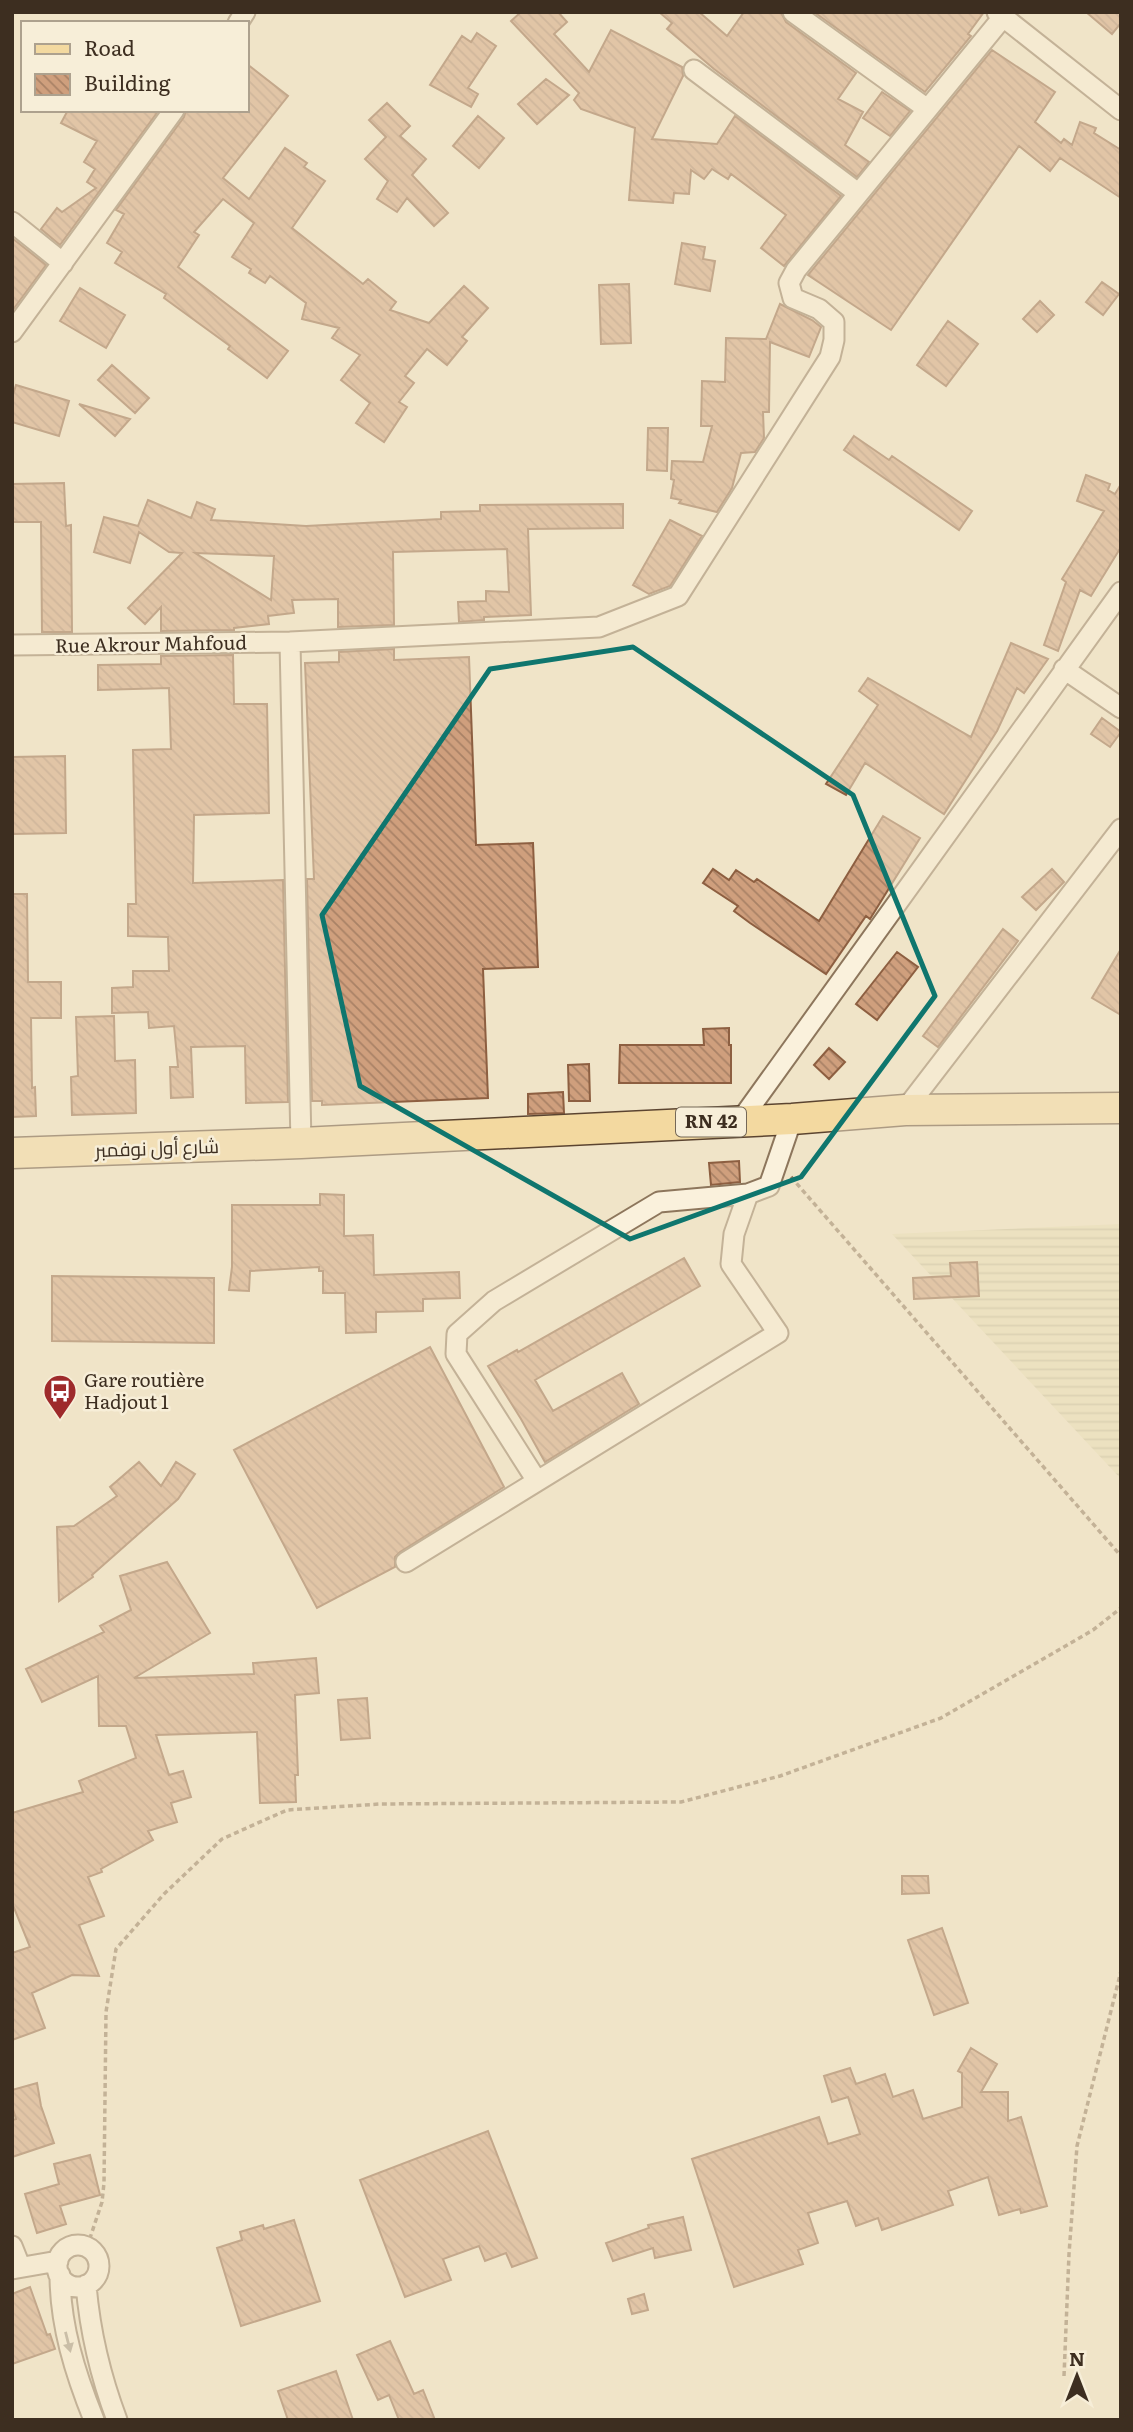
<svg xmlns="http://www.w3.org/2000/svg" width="1133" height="2432" font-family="Literata,Cairo,serif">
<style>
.farmland{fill:url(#farmland-rules)}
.building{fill:url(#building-back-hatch);stroke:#8d5f41;stroke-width:2;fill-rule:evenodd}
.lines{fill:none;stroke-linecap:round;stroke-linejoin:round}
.street-casing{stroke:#8d765c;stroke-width:23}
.primary-casing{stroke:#5b4430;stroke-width:33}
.path{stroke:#8d765c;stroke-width:3.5;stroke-dasharray:5 3.5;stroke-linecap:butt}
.street{stroke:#faf1dc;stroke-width:19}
.primary{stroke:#f3d9a0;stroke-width:30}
.oneway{fill:#9c907e}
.marked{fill:none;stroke:#0f766e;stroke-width:5;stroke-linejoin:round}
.labels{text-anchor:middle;stroke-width:5;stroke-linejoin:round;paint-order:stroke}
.shield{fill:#f7eed8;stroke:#756857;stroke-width:2}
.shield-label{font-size:18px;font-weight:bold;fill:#3d2e20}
.street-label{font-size:19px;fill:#3d2e20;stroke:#f7eed8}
.poi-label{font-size:19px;fill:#3d2e20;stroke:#f7eed8;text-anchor:start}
</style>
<defs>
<pattern id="farmland-rules" width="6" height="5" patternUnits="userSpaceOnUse" patternTransform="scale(1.75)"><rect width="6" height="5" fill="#e6deb5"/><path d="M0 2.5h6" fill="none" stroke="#c6bf9b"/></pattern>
<pattern id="building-back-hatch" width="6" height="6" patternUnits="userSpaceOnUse" patternTransform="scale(1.75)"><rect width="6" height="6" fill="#cf9f7d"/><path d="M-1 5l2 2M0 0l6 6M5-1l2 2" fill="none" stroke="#a98266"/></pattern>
</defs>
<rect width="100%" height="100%" fill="#f0e4c8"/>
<!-- farmland -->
<path class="farmland" d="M1121,1224v255l-229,-245z"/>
<!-- building -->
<path class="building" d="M521,12h37l9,10 -13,12 35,38 22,-42 71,37 1,9 -31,63 65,5 18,-28 106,80 -57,70 -23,-18 25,-33 -55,-41 -3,5 -16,-10 -8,10 -13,-9 -2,24 -15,-1 -1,10 -44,-3 6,-72 -54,-19 -7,-9 5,-7 -68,-72z
M659,12h40l28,24 17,-24h37l5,10 70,51 -18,26 25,13 -18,33 24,17 -12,15 -143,-108 -47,-40 5,-6z
M814,12h170l-16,22 3,2 -46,56z
M1086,12h35v11l-9,11z
M477,33l19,13 -28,42 10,6 -7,13 -41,-22 32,-49 9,6z
M992,50l63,42 -20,30 26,21 3,-4 8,6 8,-23 16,6 -2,5 27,17v48l-61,-40 -10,13 -31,-25 -128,184 -83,-55z
M247,64l41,32 -65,82 26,21 36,-51 22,15 -3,4 21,14 -33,47 71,56 5,-5 28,23 -6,8 39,13 35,-37 24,22 -26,29 5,4 -20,24 -20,-16 -22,27 9,7 -15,19 8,5 -23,35 -28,-19 14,-20 -29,-23 19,-25 -28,-17 7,-10 -37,-9 4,-16 -36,-27 -5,7 -16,-10 2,-4 -19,-12 22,-34 -31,-24 -29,33 5,3 -21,32 110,84 -21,27 -39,-29 2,-3 -66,-48 2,-4 -51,-31 7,-11 -15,-9 17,-29 -8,-4 68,-93 2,-7h61z
M546,79l23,16 -32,29 -19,-20z
M882,92l28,19 -20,25 -27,-18z
M387,103l23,23 -10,10 26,23 -14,16 36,38 -14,13 -27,-28 -10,14 -20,-13 11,-18 -23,-22 21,-22 -17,-17z
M68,110h91l-99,135 -19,-16 16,-21 5,4 34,-24 -9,-6 8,-13 -11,-7 13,-21 -36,-18z
M478,116l26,22 -25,30 -26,-22z
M12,238l34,27 -34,46z
M682,243l23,4 -2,12 12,2 -5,30 -35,-7z
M1102,282l17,12 -16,21 -17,-13z
M629,284l2,59 -30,1 -2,-59z
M80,288l45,27 -19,33 -46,-27z
M1040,301l14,14 -17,17 -14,-13z
M780,304l32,16 9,7 -12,30 -39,-15 -1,70h-6l1,26 -9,14 -14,1 -9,35 -15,24 -38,-9 2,-3 -10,-2 3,-18 -3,-1 1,-18 31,1 9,-36h-11l1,-45 23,1 1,-44 40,1z
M948,321l30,23 -32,42 -29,-21z
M112,365l37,33 -14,15 -37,-33z
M16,385l53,16 -10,35 -47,-14v-24z
M79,404l51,15 -15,17z
M648,428h20l-1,43 -20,-1z
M854,436l35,24 3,-4 80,55 -13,19 -115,-80z
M1086,475l24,9 -2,6 7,4 6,-10v63l-30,49 -11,-6 -22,61 -14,-6 22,-63 -4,-3 42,-68 -27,-10z
M64,483l2,43 5,-1 1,107h-30l-1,-110h-29v-38z
M148,500l43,18 6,-16 18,7 -4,11 95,6 135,-7v-7l39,-1v-6l143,-1v24l-95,1 3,86 -47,2v3l-25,2 -1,-20 28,-1v-10l23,1 -2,-43 -114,3 1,73 -56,2v-28l-46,1 2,13 -26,3 1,8 -35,4v2l-73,1v-24l-16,17 -17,-16 54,-55 -13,-1 -30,-20 -9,31 -36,-11 10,-35 34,9zM195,553l79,3 -3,44z
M670,520l32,16 -32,50 -21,8 -16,-9z
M1011,643l37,16 -24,34 -7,-5 -20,43 -53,83 -79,-51 -19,32 -20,-11 52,-79 -19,-14 9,-13 103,59z
M394,649v11l75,-3 7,188 57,-2 5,124 -55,2 5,129 -166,7v-4h-10l-5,-222h7l-9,-216 34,-1v-10z
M233,655l1,49h33l2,109 -75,2 -1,68 90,-3 5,222 -42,1 -1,-57 -54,1 2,50 -22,1 -1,-31h8l-4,-41 -25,2 -1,-16 -36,1v-25l21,-1v-16h36l-1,-34 -40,-1v-32h8l-3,-154 38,-1 -2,-61 -71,2v-25l63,-1v-8z
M1102,718l19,14 -11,15 -19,-13z
M65,756l1,77 -54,1v-77z
M883,816l37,22 -50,81 -4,-3 -40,58 -76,-51 -16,-12 4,-5 -35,-23 10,-14 16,11 7,-10 18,12 3,-3 62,42z
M1052,869l12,13 -28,28 -14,-13z
M12,894h15l1,88h33v36h-30l1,70 3,-1 1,29 -24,1z
M1003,929l15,12 -80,106 -15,-11z
M1121,949v66l-29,-17z
M897,952l21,15 -41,53 -21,-16z
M114,1016l1,45 20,-1 1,53 -64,2 -1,-38 7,-1 -2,-59z
M729,1028v17h2v38h-112l1,-38h84l-1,-16z
M829,1048l16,14 -16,17 -15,-14z
M589,1064l1,37h-21l-1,-36z
M563,1092l1,21 -36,1v-20z
M739,1161l1,21 -29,3 -2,-22z
M320,1194l24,1v41l29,-1 1,40 85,-3 1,26 -37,1v12l-47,1v20l-30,1 -1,-40h-22v-22h-4v-4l-69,4 -1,20 -20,-1 3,-23v-62h88z
M684,1258l16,28 -165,94 18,31 69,-38 17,31 -94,58 -24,-43 -33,-53 29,-16 1,2z
M977,1262l2,34 -65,3 -1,-21 38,-2 -1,-13z
M52,1276l162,2v65l-162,-2z
M430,1347l74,140 -104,65 -5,5v10l-78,41 -83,-158z
M139,1462l22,24 15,-24 19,12 -17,25 -86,76 1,2 -34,24 -2,-74 17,-1 43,-30 -7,-9z
M167,1562l43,71 -76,45 120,-4 -1,-11 63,-5 3,35 -24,2 3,80h-3l1,27 -36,1 -3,-71 -101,3 13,40 14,-4 8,26 -20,6 6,19 -29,9 5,9 -52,29 1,3 -14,5 16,39 -25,9 20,51 -27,-1 -40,18 13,35 -33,12v-87l18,-6 -18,-44v-90l71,-21 -4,-11 57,-23 -10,-32h-27l-1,-50 -56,26 -16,-33 78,-37 -4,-6 31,-16 -11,-34z
M367,1698l3,40 -29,2 -3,-40z
M902,1876h26l1,17 -27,1z
M942,1928l26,75 -34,12 -26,-75z
M971,2048l26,16 -16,28h27v29l13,-4 26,89 -26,7 -1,-4 -21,6 -11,-38 -40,14 5,14 -71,25 -4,-12 -22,8 -9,-25 -39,12 10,30 -20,7 5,14 -69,23 -42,-128 127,-42 9,27 32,-10 -12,-37 -16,5 -8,-26 26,-8 6,16 29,-10 8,23 20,-7 10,29 39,-12v-34l-4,-2z
M37,2083l4,23 13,37 -42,14v-37l4,-1 -4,-13v-16z
M488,2131l49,127 -25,9 -6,-14 -21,8 -6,-15 -36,13 8,21 -46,17 -45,-117z
M90,2155l10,40 -40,11 6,18 -29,9 -12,-39 34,-10 -5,-20z
M683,2217l8,33 -36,8 -2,-10 -40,13 -7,-18 43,-15 -1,-3z
M294,2220l26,81 -79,25 -24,-78 25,-8 -2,-8 23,-7 1,4z
M30,2287l17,48 3,-1 5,15 -43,15v-70z
M644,2294l4,16 -16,4 -4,-15z
M390,2341l24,53 9,-4 12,30h-36l-10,-25 -11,5 -21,-45z
M336,2371l17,49h-65l-10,-29z"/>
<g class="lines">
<defs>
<path id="street" d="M793,12l133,96
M997,12l124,98
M238,23l7,-11
M694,70l164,123
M12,222l51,41
M12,332l162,-222
M290,642l11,501
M12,645l278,-3 309,-15 79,-31 152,-239 4,-17v-18l-15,-13 -26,-11 -4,-15 7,-13 207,-253
M1064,669l57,39
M905,1110l216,-281
M741,1120l380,-528
M537,1481l-81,-127 1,-20 37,-33 165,-99 89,-8 21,-8 23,-67
M406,1562l372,-229 -47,-69 3,-30 14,-40
M57 2266a21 21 0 1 1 42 0a21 21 0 1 1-42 0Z
M12,2246l8,20
M12,2269l46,-8
M60,2275c0,50 15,98 34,145
M86,2285c4,47 14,90 31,135"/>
<path id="primary" d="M12,1153l289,-10 491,-24 113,-9 216,-2"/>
</defs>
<!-- street casing -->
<use href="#street" class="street-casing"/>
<!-- primary casing -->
<use href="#primary" class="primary-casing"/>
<!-- path -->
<path class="path" d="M791,1177l330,379
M87,2247l15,-45 2,-19 2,-171 10,-63 48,-55 58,-55 65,-29 93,-6 301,-2 99,-26 161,-58 152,-88 28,-22
M1064,2376l5,-122 8,-108 44,-175"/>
<!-- street -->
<use href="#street" class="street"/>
<!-- primary -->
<use href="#primary" class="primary"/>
</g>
<!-- one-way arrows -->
<defs><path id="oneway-solid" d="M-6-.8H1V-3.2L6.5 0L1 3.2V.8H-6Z" transform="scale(1.75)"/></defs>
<use class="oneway" href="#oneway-solid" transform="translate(68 2342) rotate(76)"/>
<!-- marked area -->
<path d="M0 0H1133V2432H0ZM633,647l220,148 82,201 -134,181 -171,62 -270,-153 -38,-171 168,-246z" fill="#f0e4c8" fill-opacity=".55" fill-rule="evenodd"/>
<path class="marked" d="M633,647l220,148 82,201 -134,181 -171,62 -270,-153 -38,-171 168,-246z"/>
<!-- icons -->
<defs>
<symbol id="bus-pin" viewBox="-11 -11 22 30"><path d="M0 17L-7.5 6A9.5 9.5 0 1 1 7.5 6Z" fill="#9e2a2b" stroke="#f7eed8"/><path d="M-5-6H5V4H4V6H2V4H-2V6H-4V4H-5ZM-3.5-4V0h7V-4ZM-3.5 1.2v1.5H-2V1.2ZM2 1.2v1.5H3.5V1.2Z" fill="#fff"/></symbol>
</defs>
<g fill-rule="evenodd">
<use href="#bus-pin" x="41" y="1372" width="38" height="52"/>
</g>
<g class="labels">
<!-- shield labels -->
<rect class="shield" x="676" y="1107.5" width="70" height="29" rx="5"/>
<g class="shield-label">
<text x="711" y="1128">RN 42</text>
</g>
<!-- street labels -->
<g class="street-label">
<text transform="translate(151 644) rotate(-1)" y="7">Rue Akrour Mahfoud</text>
<text transform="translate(157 1148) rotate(-2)" y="7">شارع أول نوفمبر</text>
</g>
<!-- poi labels -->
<g class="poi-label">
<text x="84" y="1387">Gare routière<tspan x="84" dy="22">Hadjout 1</tspan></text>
</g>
</g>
<!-- border -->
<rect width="1133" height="2432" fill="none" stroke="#3d2e20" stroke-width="28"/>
<!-- legend -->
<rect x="21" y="21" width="228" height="91" fill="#f7eed8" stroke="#ada18e" stroke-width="2"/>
<rect x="35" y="44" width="35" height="10" fill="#f3d9a0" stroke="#ada18e" stroke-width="2"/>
<text x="84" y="56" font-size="21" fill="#3d2e20">Road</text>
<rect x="35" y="74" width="35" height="21" fill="url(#building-back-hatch)" stroke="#ada18e" stroke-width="2"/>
<text x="84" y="91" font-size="21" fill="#3d2e20">Building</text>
<!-- north arrow -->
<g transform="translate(1077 2376)" stroke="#f7eed8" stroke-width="5" paint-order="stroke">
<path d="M0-5L12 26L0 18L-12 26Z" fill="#3d2e20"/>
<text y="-10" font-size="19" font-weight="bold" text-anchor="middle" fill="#3d2e20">N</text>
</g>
</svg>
